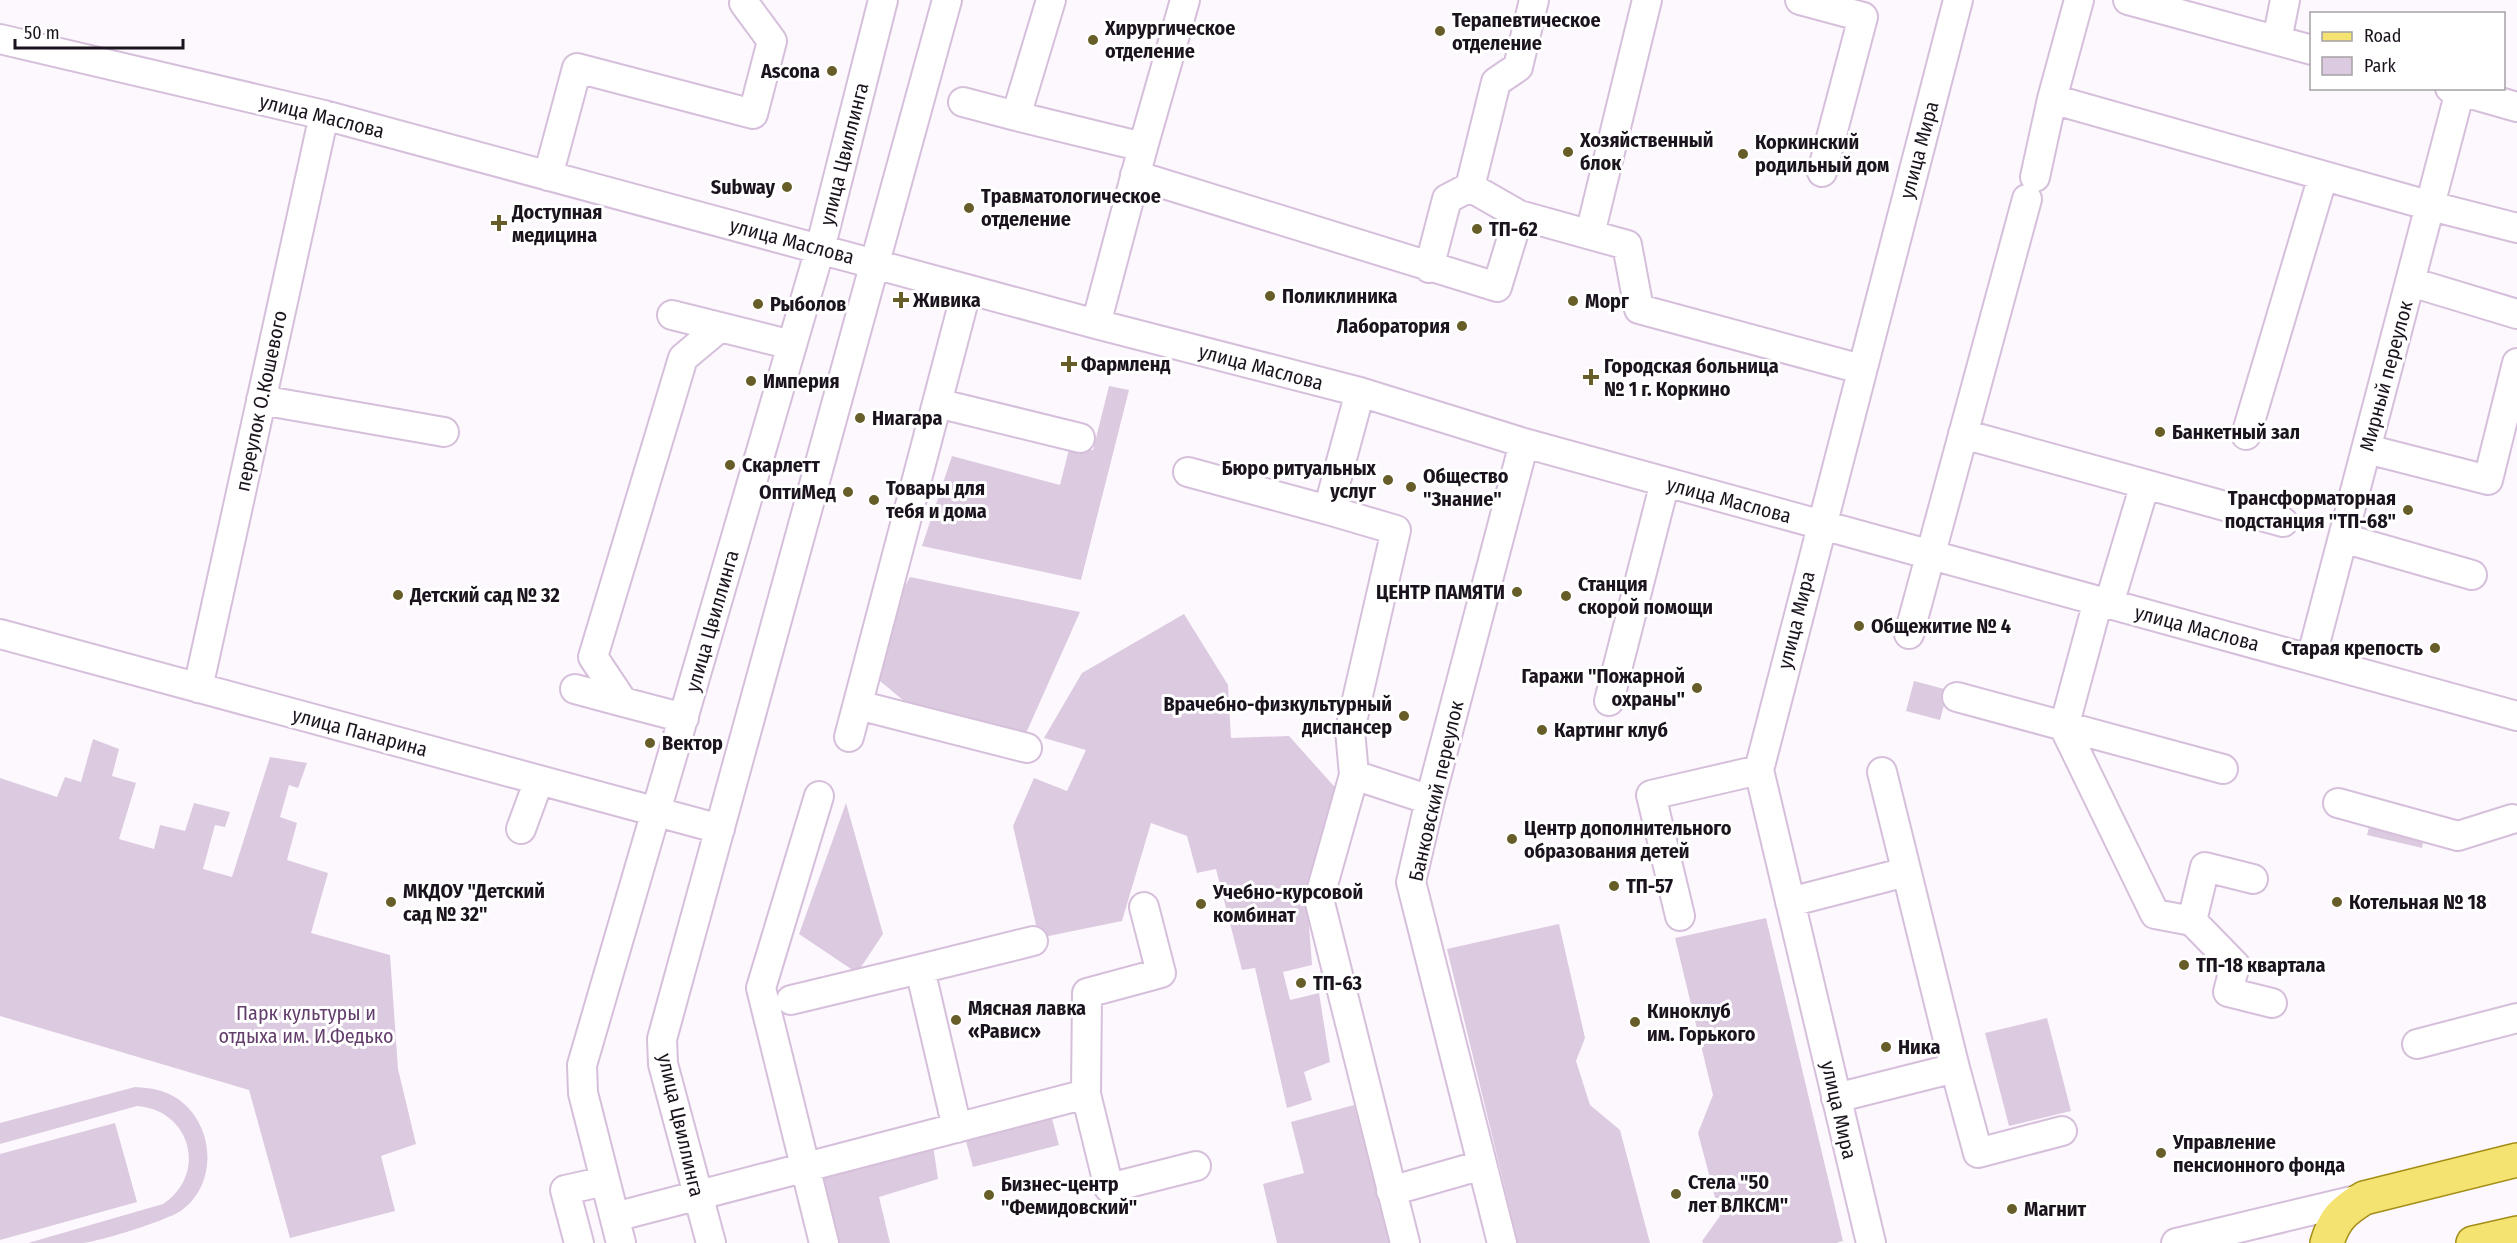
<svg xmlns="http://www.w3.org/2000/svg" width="2517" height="1243" font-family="'Fira Sans Condensed',sans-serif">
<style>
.green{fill:#dccae0}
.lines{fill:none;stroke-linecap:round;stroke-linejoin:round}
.minor-casing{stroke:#d6bfdb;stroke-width:32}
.major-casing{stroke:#a38d16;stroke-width:36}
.minor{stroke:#fff;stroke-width:28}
.major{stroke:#f4e271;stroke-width:33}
.poi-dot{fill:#665d29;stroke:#fff;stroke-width:2}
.labels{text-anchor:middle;stroke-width:6;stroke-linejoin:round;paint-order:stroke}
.poi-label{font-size:20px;font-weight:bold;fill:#1b131d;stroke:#fff;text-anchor:start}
.street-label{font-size:20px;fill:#1b131d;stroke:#fff}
.park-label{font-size:20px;fill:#633d6b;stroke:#fff}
</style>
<rect width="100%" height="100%" fill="#fdf8fe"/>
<!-- green -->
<path class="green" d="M1109,386l20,4 -48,190 -159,-34 30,-90 108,29 10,-40 23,5z
M910,577l170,35 -57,128 -107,-29 -42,-35 18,-66z
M1184,614l44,71 3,53 58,-2 52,58 -34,105 5,66 -29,7 7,28 29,-7 11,69 -26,10 8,28 -25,8 -32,-140 -13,2 -26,-101 -19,4 -10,-37 -36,-13 -29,98 -83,17 -26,-112 21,-48 33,13 19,-41 -42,-12 38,-65z
M1914,681l34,9 -8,30 -34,-9z
M93,739l26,10 -7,27 24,7 -17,56 35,10 6,-24 25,6 9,-28 36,9 -5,15 -10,-2 -12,44 29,8 38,-120 37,6 -9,25 -9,-3 -9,32 17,6 -10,37 41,13 -17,60 79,22 8,114 18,75 -35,12 14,55 -105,27 -41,-148 -249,-74v-238l57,19 8,-20 16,5z
M846,803l37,131 -26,39 -58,-39z
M2371,819l54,14 -3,15 -55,-13z
M1766,918l77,323 -7,2h-133l-1,-2 18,-25 -22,-83 15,-38 -38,-157z
M1559,924l26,114 -9,23 14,44 30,25 30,113h-132l-71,-294z
M2047,1018l24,93 -62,15 -24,-93z
M135,1087c16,1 30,3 43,12 37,26 40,84 4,111 -13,10 -81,31 -99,33 -18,0 -38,0 -55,0l135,-39c45,-30 28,-94 -26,-98l-137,38v-21z
M1354,1105l37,138h-114l-14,-59 41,-11 -13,-51z
M1050,1111l9,34 -86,22 -9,-33z
M115,1123l22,79 -137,38v-86z
M933,1145l5,34 -59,18 11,46h-58l-19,-69z"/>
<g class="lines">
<defs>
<path id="minor" d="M1800,0l63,17 -41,155
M2128,0l184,50
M0,39l324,76 772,209 264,68 164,51 993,273
M2277,40l8,-40
M2450,88l67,19
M2052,99l379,107 86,22
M963,102l53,14 35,-116
M1016,116l127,31 -47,177
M1143,147l42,-147
M1135,175l362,112 22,-72 -49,-28
M548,176l29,-108 176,46 19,-73 -28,-38 1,-3
M2035,177l17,-78 27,-99
M1519,215l108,30 12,64 222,60
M1590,234l57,-234
M1429,268l18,-69 23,-12 26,-105 22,-15 16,-67
M2411,282l106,32
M967,289l-30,114 143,35
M672,315l120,30
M261,400l183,32
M1963,434l320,88
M2246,435l77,-259
M2367,449l121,31 29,-117
M1188,472l140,38 32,-118
M1328,510l68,20 -46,200 4,45 76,25
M2343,538l129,37
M2098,601l-34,126 91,187 37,7 43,44 -7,27 44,11
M2109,604l36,-120
M0,634l720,195
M1909,634l118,-435
M2311,659l149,-568
M198,688l126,-573
M575,689l48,13
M1957,697l266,72
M1609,701l56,-219
M858,705l169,43
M684,718l-61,-16 -30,-45 90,-299 37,-31
M849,737l88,-334
M1882,772l73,296
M1354,775l-35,124 86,344
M819,796l-58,192 63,255
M2338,803l120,33 54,-17
M521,829l18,-49
M1790,902l116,-30
M1680,916l-29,-121 108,-25
M2192,921l13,-54 48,12
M791,1000l129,-31
M2417,1044l100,-26
M1086,1094l1,-101 74,-20 -17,-66
M1836,1098l119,-30 23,85 84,-22
M957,1128l-37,-159 113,-28
M1391,1191l91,-26
M615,1217l471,-123 23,94 87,-22
M579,1243l-14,-53 40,-9
M621,1243l-38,-150 -1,-28 238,-816 63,-249
M711,1243l-48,-179 -1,-25 285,-1039
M1502,1243l-91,-361 19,-82 94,-357
M1871,1243l-112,-473 199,-770
M2176,1243l188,-45"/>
<path id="major" d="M2327,1243c7,-24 16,-32 37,-45l153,-38
M2473,1243l44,-10"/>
</defs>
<!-- minor casing -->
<use href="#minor" class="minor-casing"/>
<!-- major casing -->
<use href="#major" class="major-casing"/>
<!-- minor -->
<use href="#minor" class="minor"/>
<!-- major -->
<use href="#major" class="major"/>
</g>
<!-- markers -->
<g class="poi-dot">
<circle cx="1440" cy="31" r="6"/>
<circle cx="1093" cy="40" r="6"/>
<circle cx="832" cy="71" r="6"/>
<circle cx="1568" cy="152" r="6"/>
<circle cx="1743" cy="154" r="6"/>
<circle cx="787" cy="187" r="6"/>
<circle cx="969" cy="208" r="6"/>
<path d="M496 214h6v6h6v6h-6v6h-6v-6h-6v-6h6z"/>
<circle cx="1477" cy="229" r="6"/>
<circle cx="1270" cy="296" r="6"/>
<path d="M898 291h6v6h6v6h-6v6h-6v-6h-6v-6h6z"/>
<circle cx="1573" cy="301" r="6"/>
<circle cx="758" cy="304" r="6"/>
<circle cx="1462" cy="326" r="6"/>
<path d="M1066 355h6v6h6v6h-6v6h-6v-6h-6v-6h6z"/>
<path d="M1588 368h6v6h6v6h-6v6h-6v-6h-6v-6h6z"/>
<circle cx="751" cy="381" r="6"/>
<circle cx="860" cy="418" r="6"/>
<circle cx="2160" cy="432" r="6"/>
<circle cx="730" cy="465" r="6"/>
<circle cx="1388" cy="480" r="6"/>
<circle cx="1411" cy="487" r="6"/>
<circle cx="848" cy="492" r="6"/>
<circle cx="874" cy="500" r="6"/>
<circle cx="2408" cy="510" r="6"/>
<circle cx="1517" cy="592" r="6"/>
<circle cx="398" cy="595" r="6"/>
<circle cx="1566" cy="596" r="6"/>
<circle cx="1859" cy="626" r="6"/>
<circle cx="2435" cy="648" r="6"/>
<circle cx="1697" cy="688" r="6"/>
<circle cx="1404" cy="716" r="6"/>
<circle cx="1542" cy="730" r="6"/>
<circle cx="650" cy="743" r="6"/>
<circle cx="1512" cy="839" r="6"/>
<circle cx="1614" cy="886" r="6"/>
<circle cx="391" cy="902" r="6"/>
<circle cx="2337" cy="902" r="6"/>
<circle cx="1201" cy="904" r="6"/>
<circle cx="2184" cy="965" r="6"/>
<circle cx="1301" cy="983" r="6"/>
<circle cx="956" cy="1020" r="6"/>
<circle cx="1635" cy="1022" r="6"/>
<circle cx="1886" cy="1047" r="6"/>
<circle cx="2161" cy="1153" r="6"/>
<circle cx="1676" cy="1194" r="6"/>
<circle cx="989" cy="1195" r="6"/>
<circle cx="2012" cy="1209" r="6"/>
</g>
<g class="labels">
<!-- poi labels -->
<g class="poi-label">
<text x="1452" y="27">Терапевтическое<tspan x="1452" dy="23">отделение</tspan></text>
<text x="1105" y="35">Хирургическое<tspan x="1105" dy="23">отделение</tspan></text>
<text x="820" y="78" text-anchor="end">Ascona</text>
<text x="1580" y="147">Хозяйственный<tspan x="1580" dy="23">блок</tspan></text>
<text x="1755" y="149">Коркинский<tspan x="1755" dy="23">родильный дом</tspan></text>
<text x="775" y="194" text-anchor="end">Subway</text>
<text x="981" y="203">Травматологическое<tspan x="981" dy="23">отделение</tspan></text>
<text x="512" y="219">Доступная<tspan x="512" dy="23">медицина</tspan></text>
<text x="1489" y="236">ТП-62</text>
<text x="1282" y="303">Поликлиника</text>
<text x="913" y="307">Живика</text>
<text x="1585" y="308">Морг</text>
<text x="770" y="311">Рыболов</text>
<text x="1450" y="333" text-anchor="end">Лаборатория</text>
<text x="1081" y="371">Фармленд</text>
<text x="1604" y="373">Городская больница<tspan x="1604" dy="23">№ 1 г. Коркино</tspan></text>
<text x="763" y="388">Империя</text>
<text x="872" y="425">Ниагара</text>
<text x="2172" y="439">Банкетный зал</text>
<text x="742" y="472">Скарлетт</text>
<text x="1376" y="475" text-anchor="end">Бюро ритуальных<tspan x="1376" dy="23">услуг</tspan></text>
<text x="1423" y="483">Общество<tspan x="1423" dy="23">"Знание"</tspan></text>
<text x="886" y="495">Товары для<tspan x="886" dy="23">тебя и дома</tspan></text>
<text x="836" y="499" text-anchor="end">ОптиМед</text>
<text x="2396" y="505" text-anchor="end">Трансформаторная<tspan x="2396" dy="23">подстанция "ТП-68"</tspan></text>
<text x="1578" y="591">Станция<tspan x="1578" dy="23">скорой помощи</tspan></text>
<text x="1505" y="599" text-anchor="end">ЦЕНТР ПАМЯТИ</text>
<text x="410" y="602">Детский сад № 32</text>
<text x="1871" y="633">Общежитие № 4</text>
<text x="2423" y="655" text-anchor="end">Старая крепость</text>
<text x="1685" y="683" text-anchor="end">Гаражи "Пожарной<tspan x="1685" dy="23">охраны"</tspan></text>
<text x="1392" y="711" text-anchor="end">Врачебно-физкультурный<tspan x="1392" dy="23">диспансер</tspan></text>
<text x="1554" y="737">Картинг клуб</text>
<text x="662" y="750">Вектор</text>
<text x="1524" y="835">Центр дополнительного<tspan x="1524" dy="23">образования детей</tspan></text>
<text x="1626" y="893">ТП-57</text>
<text x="403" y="898">МКДОУ "Детский<tspan x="403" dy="23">сад № 32"</tspan></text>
<text x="1213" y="899">Учебно-курсовой<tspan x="1213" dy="23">комбинат</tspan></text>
<text x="2349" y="909">Котельная № 18</text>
<text x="2196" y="972">ТП-18 квартала</text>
<text x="1313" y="990">ТП-63</text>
<text x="968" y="1015">Мясная лавка<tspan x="968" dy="23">«Равис»</tspan></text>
<text x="1647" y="1018">Киноклуб<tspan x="1647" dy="23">им. Горького</tspan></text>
<text x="1898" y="1054">Ника</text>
<text x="2173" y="1149">Управление<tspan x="2173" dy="23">пенсионного фонда</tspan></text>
<text x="1688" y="1189">Стела "50<tspan x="1688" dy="23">лет ВЛКСМ"</tspan></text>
<text x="1001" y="1191">Бизнес-центр<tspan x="1001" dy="23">"Фемидовский"</tspan></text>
<text x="2024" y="1216">Магнит</text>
</g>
<!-- street labels -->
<g class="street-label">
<text transform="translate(322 116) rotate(14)" y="7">улица Маслова</text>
<text transform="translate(1919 150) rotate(-75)" y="7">улица Мира</text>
<text transform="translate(844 154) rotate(-76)" y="7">улица Цвиллинга</text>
<text transform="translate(792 241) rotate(15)" y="7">улица Маслова</text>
<text transform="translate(1261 367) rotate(15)" y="7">улица Маслова</text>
<text transform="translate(2386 376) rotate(-75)" y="7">Мирный переулок</text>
<text transform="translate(261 401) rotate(-78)" y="7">переулок О.Кошевого</text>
<text transform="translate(1729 500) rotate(15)" y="7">улица Маслова</text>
<text transform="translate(1796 620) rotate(-76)" y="7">улица Мира</text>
<text transform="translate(712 621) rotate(-74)" y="7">улица Цвиллинга</text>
<text transform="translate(2197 628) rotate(15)" y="7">улица Маслова</text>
<text transform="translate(360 732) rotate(15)" y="7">улица Панарина</text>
<text transform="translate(1436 791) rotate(-77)" y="7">Банковский переулок</text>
<text transform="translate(1839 1110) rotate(77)" y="7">улица Мира</text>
<text transform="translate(681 1125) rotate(77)" y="7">улица Цвиллинга</text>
</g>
<!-- park labels -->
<g class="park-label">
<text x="306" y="1020">Парк культуры и<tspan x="306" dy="23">отдыха им. И.Федько</tspan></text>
</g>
</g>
<!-- legend -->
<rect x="2310" y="12" width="195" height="78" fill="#ffffff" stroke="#a4a1a5" stroke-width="1.5"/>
<rect x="2322" y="32" width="30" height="9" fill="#f4e271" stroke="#a4a1a5" stroke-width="1.5"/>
<text x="2364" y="42" font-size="18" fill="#1b131d">Road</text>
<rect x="2322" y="57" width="30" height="18" fill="#dccae0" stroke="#a4a1a5" stroke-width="1.5"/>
<text x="2364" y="72" font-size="18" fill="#1b131d">Park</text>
<!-- scale -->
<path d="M15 39v9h168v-9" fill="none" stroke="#1b131d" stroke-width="3"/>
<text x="24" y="39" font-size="18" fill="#1b131d" stroke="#ffffff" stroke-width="4.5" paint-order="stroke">50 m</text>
</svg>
